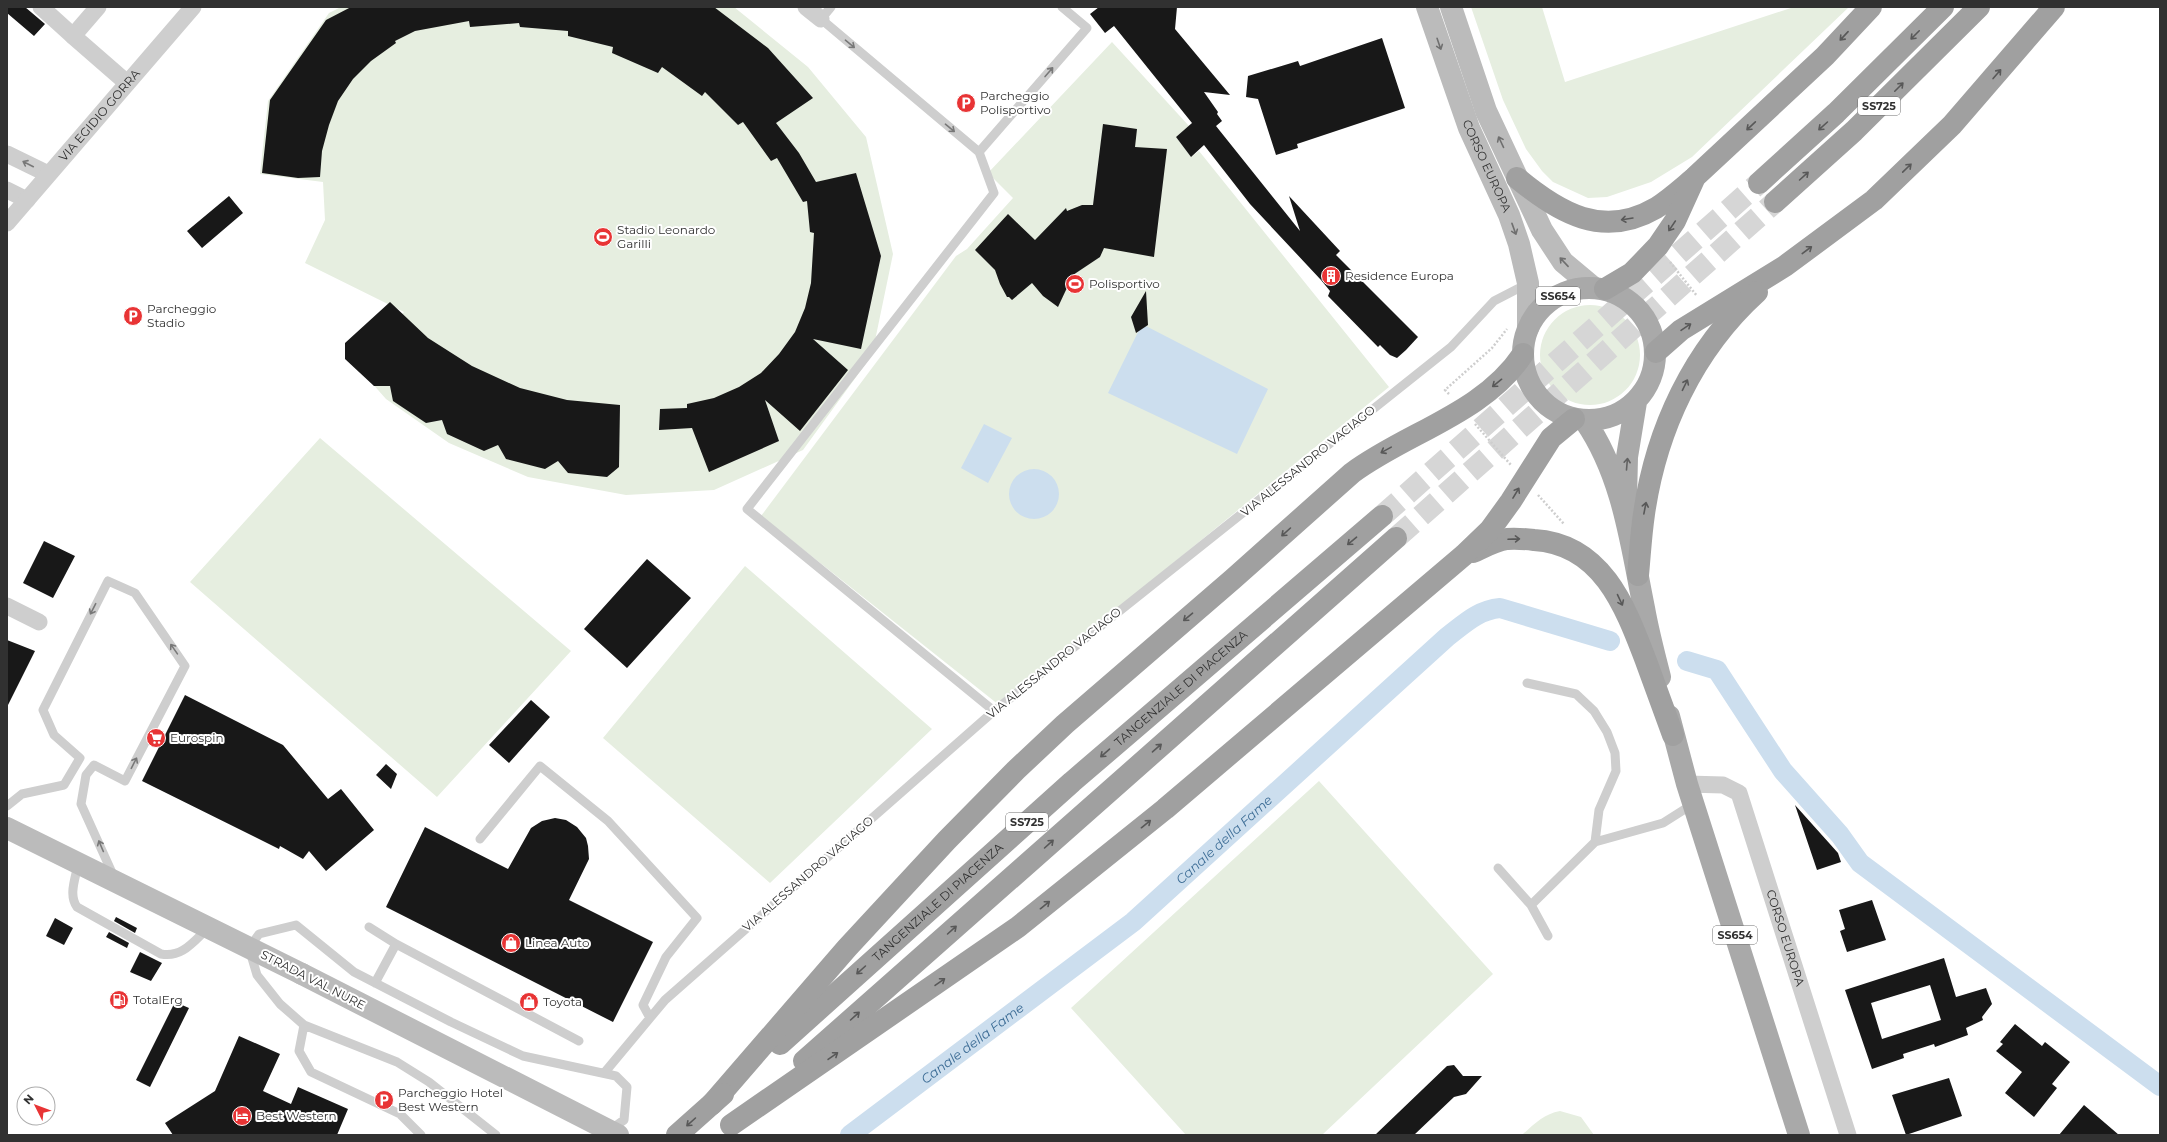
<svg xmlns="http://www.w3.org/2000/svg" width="2167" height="1142" font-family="Montserrat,sans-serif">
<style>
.green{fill:#e6eee0}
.water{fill:#ccdeee}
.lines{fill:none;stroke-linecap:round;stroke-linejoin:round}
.canal{stroke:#ccdeee;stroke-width:20}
.building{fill:#181818;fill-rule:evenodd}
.trunk-tunnel{stroke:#d6d6d6;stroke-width:22;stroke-dasharray:22 11;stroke-linecap:butt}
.path{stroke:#cecece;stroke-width:2.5;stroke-dasharray:2 2;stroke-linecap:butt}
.service{stroke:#cecece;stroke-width:9}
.minor{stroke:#cecece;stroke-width:17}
.secondary{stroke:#bbb;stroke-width:22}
.primary{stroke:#a9a9a9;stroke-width:22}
.trunk{stroke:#a0a0a0;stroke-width:22}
.secondary-bridge{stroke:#bbb;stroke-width:22}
.oneway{stroke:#585858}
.oneway2{stroke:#787878}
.oneway3{stroke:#6f6f6f}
.oneway4{stroke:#616161}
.labels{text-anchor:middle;stroke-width:4;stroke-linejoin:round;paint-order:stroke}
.shield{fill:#fff;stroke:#6f6f6f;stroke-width:1}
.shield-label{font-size:11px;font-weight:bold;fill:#313131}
.poi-label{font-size:12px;fill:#313131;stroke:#fff;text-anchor:start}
.street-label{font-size:12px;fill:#313131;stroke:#fff}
.water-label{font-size:13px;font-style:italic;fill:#3d6d96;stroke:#fff}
</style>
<rect width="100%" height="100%" fill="#fff"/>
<!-- green -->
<path class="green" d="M341,7h393l74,60 58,70 27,117 -21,101 -69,95 -89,40 -88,5 -98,-18 -79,-34 -63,-44 -31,-35 49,-52 -99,-49 20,-43 -2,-38 -63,-8 8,-73 61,-88z
M1471,7h71l23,75 229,-75h55l-157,150 -41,25 -44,15 -19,1 -35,-16 -11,-11 -16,-22 -23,-49z
M1112,42l77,84 -13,11 15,20 8,-6 190,236 -390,318 -238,-189 195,-260 11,-7 46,-51 -25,-25z
M1540 355a50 50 0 1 1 100 0a50 50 0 1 1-100 0Z
M320,438l251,213 -134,146 -247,-215z
M745,566l187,163 -162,154 -167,-145z
M1319,781l174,193 -171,161h-136l-115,-127z
M1560,1111l21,6 13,18h-72c12,-11 22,-21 38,-24z"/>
<!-- water -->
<path class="water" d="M1142,324l126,65 -31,65 -129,-61z
M984,424l28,14 -24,45 -27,-15z
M1009 494a25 25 0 1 1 50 0a25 25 0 1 1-50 0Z"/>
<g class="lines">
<!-- canal -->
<g class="canal">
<path d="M1687,661l30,9 66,101 57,64 20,28 300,223"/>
<path id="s1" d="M850,1135l283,-213 314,-285c17,-13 31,-27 53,-29l110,33"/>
</g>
</g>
<!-- building -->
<path class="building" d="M7,7h18l20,17 -11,12 -27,-23z
M351,7h363l54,41 45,50 -37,25 23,30 17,29 40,-9 25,83 -20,93 -48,-10 35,31 -48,61 -35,-31 14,41 -70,31 -17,-44 -33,2 1,-21 27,-1v-4l27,-6 25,-11 22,-14 18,-19 16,-22 10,-24 6,-25 3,-50 -4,-1 -3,-31 -4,1 -26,-44 -6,3 -28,-39 -5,3 -33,-33 -3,4 -40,-29 -4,6 -46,-20 1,-6 -45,-11v-5l-48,-4 -1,-4 -49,4 -1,-6 -54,10 -20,10 1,2 -25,18 -18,18 -15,22 -9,24 -7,26 -2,26 -22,1 -36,-5 8,-73 56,-80z
M1099,7h78l-2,22 55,66 -26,-3 14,20 -1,2 5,7 -6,5 84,105 -11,-35 51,55 -4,4 82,82 -12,13 -9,8 -7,-3 -10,-10 -2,2 -50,-51 2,-5 -9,-11 -71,-76 -46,-59 -13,12 -15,-20 16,-14 -78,-97 -9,7 -15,-19z
M1382,38l23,70 -108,36 1,4 -22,7 -18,-56 -12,-2 2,-21 50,-15 2,5z
M1103,124l34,5 -2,18 32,2 -13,108 -50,-9 -4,9 -27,18 -15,32 -15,-11 -11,-13 -20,17 -3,-3h-2l-7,-13 -5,-14 -20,-20 33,-36 27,26 31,-32 1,3 15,-6h11z
M229,196l14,17 -41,35 -15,-17z
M1146,291l2,34 -12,8 -5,-16z
M390,302l38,36 44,28 48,22 47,12 53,5 -1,62 -12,10 -39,-4 -10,-12 -13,8 -39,-10 -8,-14 -14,6 -37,-17 -5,-14 -16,3 -33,-22 -3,-15h-16l-29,-27v-16z
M44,541l31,15 -22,42 -30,-15z
M647,559l44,39 -64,70 -43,-39z
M7,640l28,11 -28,56z
M185,695l98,50 45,54 13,-10 33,41 -48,41 -17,-20 -6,8 -23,-13 -1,3 -137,-68z
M531,700l19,17 -41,46 -20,-18z
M386,764l11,10 -6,15 -15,-14z
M1795,805l43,48 3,9 -24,8z
M555,818l11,2 11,7 9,11 2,8 1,13 -20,41 84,42 -40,80 -227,-115 39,-80 83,42 23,-41 11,-7z
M1872,900l14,40 -39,12 -7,-21 5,-2 -6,-19z
M116,917l21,11 -2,5 -21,-12z
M55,918l18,10 -9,17 -18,-9z
M109,932l20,11 -2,5 -21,-11z
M140,952l22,11 -11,18 -21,-9z
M1944,958l12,39 30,-9 6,16 -10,13 1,3 -17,8 2,7 -33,12 -1,-3 -31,10 1,4 -32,11 -27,-79zM1930,985l11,35 -59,19 -11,-36z
M175,1002l14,6 -39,79 -14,-7z
M2015,1024l27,22 3,-4 25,20 -18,22 5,4 -23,29 -29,-24 17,-21 -26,-21 7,-7 -3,-2z
M239,1036l41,18 -17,37 28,13 7,-17 50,22 -11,26h-164l-8,-12 50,-32z
M1454,1065l9,11h19l-16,18 -12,3 -40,38h-39l72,-69z
M1949,1078l13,38 -56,19 -14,-40z
M2084,1105l35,30h-60z"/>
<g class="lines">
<!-- trunk-tunnel -->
<path class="trunk-tunnel" d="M1382,516l377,-333
M1396,538l379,-336"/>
<!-- path -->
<path class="path" d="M1670,262l27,34
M1449,394l-4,-4 47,-42 15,-19
M1475,424l36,41
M1538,495l26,29"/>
<!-- service -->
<path class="service" d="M831,7l-10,12 158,133 108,-124 -25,-21
M979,152l15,41 -247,316 247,202
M1527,683l49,11 18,17 13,21 8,21 1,18 -17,39 -4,32
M7,806l15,-12 42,-9 16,-27 -26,-23 -11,-25 65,-129 27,12 50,73 -60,115 -31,-16 -8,10 -5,29 33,73
M480,839l60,-73 68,55 89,97 -31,39 -23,48 7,13
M78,864c-2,13 -10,31 -1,43l84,47c21,4 32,-12 47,-26
M1498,868l33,37
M369,927l27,17
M1548,936l-17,-31 64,-63 68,-19 30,-19
M375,983l21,-39 183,97
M304,1025l-5,26 12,21 89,42 21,21
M605,1072l60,-72 329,-289 457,-364 43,-46 33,-17
M496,1135l-67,-53 -32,-20 -93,-37 -24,-21 -23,-29 -8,-27 10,-14 37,-9 58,47 97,50 72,34 93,20 11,11 -3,33 -14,10"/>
<!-- minor -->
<g class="minor">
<path d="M41,7l32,29"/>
<path d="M98,7l-25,29 54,47"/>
<path d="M806,7l15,12"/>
<path d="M7,154l41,20"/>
<path d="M7,190l20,10"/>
<path id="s2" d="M7,223l186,-216"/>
<path d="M7,606l32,16"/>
<path id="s3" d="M1687,784l36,1 16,8 109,342"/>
</g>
<!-- secondary -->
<g class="secondary">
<path id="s4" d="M1427,7l42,121 40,87 10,29 9,39v45"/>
<path d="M1451,7l35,104 56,119 21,32 31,26"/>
<path d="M7,828l295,146"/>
</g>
<!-- primary -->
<path class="primary" d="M1523 354a66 66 0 1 1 132 0a66 66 0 1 1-132 0Z
M1585,421c38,55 46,123 59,187 4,23 10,46 16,69
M1626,500l1,-43 9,-55
M1669,716l18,68 112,351"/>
<!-- trunk -->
<g class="trunk">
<path d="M1517,178c42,35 86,61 139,30 13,-8 25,-19 37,-29"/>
<path d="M1759,183l77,-70 107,-106"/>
<path d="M1775,202l79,-71 125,-124"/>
<path d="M1605,289l27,-16 26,-27 17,-25 20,-44 130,-121 46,-49"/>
<path d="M1656,352l25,-22 104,-64 89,-66 78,-75 102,-118"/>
<path d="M1473,552c11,-5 22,-11 34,-13 9,-1 18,0 27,1 68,4 91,66 112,121 9,25 18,49 27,74"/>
<path d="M1638,575c2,-21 3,-41 6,-61 12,-84 49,-164 113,-222"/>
<path id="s5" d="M780,1044l292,-262 310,-266"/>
<path d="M804,1061l592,-523"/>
<path d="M712,1104l135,-156 100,-108 69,-70 49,-46 168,-145 119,-106c55,-41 131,-59 171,-119"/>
<path d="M731,1125l287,-198 147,-118 299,-254 26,-25 21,-29 40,-63 23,-19"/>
<path d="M677,1135l46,-41"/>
</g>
<!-- secondary-bridge -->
<path class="secondary-bridge" d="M302,974l316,161"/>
</g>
<!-- one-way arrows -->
<defs><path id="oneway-shaft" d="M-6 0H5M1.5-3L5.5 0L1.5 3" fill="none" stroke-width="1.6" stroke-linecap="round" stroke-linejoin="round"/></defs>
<g class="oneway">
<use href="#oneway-shaft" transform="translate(1915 35) rotate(135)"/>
<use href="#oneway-shaft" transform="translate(1844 36) rotate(133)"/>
<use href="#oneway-shaft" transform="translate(1997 74) rotate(-49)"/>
<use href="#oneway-shaft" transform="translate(1899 87) rotate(-45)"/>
<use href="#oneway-shaft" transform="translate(1751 126) rotate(137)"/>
<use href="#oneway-shaft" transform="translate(1823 126) rotate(138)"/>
<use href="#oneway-shaft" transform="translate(1907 168) rotate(-44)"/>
<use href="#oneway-shaft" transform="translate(1804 176) rotate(-42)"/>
<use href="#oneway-shaft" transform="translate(1627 219) rotate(171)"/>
<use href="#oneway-shaft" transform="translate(1672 226) rotate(124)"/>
<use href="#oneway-shaft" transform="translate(1807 250) rotate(-37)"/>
<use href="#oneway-shaft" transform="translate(1686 327) rotate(-34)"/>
<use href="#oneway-shaft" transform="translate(1497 383) rotate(141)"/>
<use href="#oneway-shaft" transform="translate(1685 385) rotate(-64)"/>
<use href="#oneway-shaft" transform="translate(1386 450) rotate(151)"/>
<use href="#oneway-shaft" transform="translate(1516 493) rotate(-59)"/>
<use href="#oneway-shaft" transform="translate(1645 508) rotate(-79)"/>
<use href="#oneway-shaft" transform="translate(1286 532) rotate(138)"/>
<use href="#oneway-shaft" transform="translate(1514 539) rotate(-2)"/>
<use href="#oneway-shaft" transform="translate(1352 541) rotate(140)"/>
<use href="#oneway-shaft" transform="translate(1620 600) rotate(65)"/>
<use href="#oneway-shaft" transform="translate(1188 617) rotate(140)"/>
<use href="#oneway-shaft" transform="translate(1157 748) rotate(-41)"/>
<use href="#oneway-shaft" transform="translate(1105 753) rotate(139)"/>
<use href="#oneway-shaft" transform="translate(1146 824) rotate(-39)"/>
<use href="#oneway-shaft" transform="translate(1049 844) rotate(-42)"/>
<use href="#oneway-shaft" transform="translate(1045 905) rotate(-39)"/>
<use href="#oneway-shaft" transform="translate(952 930) rotate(-42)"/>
<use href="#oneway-shaft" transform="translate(861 970) rotate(138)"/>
<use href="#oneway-shaft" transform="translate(940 982) rotate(-35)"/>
<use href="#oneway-shaft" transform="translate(855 1016) rotate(-42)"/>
<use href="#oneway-shaft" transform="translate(833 1056) rotate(-35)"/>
<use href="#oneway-shaft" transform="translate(691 1122) rotate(138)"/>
</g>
<g class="oneway2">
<use href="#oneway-shaft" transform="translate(850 44) rotate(40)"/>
<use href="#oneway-shaft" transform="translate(1049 72) rotate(-49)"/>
<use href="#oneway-shaft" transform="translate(950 128) rotate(40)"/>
<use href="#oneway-shaft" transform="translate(28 164) rotate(-153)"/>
<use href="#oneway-shaft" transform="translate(93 609) rotate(117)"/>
<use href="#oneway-shaft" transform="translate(174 649) rotate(-125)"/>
<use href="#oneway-shaft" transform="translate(134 763) rotate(-63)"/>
<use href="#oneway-shaft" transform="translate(101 846) rotate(-113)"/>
</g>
<g class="oneway3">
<use href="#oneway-shaft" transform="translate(1439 44) rotate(71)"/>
<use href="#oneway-shaft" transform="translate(1501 142) rotate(-115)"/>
<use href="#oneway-shaft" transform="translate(1514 229) rotate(70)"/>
<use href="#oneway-shaft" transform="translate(1564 262) rotate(-133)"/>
</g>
<use class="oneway4" href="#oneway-shaft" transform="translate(1627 464) rotate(-85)"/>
<!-- icons -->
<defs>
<symbol id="parking-disc" viewBox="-11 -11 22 22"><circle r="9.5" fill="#e83435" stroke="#fff"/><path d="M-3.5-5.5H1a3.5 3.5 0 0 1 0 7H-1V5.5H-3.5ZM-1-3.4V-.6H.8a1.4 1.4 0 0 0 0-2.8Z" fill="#fff"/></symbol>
<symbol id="stadium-disc" viewBox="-11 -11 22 22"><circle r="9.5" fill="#e83435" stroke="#fff"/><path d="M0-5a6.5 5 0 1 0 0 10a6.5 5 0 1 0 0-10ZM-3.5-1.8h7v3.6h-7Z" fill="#fff"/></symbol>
<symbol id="building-disc" viewBox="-11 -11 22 22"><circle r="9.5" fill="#e83435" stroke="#fff"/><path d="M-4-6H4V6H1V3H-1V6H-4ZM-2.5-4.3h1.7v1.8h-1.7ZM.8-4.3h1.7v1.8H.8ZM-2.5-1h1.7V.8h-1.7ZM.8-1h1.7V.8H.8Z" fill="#fff"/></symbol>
<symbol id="supermarket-disc" viewBox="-11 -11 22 22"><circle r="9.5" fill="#e83435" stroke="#fff"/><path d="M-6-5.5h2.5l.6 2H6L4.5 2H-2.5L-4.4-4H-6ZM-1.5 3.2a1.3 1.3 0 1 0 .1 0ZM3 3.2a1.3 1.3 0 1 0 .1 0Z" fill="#fff"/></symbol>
<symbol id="shop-disc" viewBox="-11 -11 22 22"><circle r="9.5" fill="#e83435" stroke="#fff"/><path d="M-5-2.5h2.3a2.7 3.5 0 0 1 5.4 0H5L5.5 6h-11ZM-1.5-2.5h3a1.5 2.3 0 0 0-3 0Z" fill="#fff"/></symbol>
<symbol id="fuel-disc" viewBox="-11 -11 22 22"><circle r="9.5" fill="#e83435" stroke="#fff"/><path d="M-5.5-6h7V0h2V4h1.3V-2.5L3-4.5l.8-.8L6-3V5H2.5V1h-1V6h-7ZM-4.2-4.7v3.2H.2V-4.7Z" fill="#fff"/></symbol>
<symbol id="hotel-disc" viewBox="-11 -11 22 22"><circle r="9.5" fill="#e83435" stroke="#fff"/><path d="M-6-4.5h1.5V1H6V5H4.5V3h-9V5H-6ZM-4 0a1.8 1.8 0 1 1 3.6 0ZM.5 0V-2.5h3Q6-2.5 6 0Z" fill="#fff"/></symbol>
</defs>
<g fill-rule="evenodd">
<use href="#parking-disc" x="955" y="92" width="22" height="22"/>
<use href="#stadium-disc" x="592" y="226" width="22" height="22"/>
<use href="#building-disc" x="1320" y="265" width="22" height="22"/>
<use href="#stadium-disc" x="1064" y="273" width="22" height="22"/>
<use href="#parking-disc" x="122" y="305" width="22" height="22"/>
<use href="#supermarket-disc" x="145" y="727" width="22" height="22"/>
<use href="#shop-disc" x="500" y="932" width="22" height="22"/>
<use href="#fuel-disc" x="108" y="989" width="22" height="22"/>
<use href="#shop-disc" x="518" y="991" width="22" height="22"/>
<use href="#parking-disc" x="373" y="1089" width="22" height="22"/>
<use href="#hotel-disc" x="231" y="1105" width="22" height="22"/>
</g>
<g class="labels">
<!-- shield labels -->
<g class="shield">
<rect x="1858" y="97" width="42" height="18" rx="3"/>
<rect x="1536" y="287" width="44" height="18" rx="3"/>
<rect x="1006" y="813" width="42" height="18" rx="3"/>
<rect x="1713" y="926" width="44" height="18" rx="3"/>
</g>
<g class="shield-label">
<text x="1879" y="110">SS725</text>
<text x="1558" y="300">SS654</text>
<text x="1027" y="826">SS725</text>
<text x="1735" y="939">SS654</text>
</g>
<!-- poi labels -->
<g class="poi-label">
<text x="980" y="100">Parcheggio<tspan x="980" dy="14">Polisportivo</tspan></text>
<text x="617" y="234">Stadio Leonardo<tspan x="617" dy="14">Garilli</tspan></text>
<text x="1345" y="280">Residence Europa</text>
<text x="1089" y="288">Polisportivo</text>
<text x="147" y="313">Parcheggio<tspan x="147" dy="14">Stadio</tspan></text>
<text x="170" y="742">Eurospin</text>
<text x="525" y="947">Linea Auto</text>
<text x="133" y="1004">TotalErg</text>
<text x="543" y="1006">Toyota</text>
<text x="398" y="1097">Parcheggio Hotel<tspan x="398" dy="14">Best Western</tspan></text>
<text x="256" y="1120">Best Western</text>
</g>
<!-- street labels -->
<g class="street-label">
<text dy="4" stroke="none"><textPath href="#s2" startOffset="142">VIA EGIDIO GORRA</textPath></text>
<text dy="4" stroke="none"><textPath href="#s4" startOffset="170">CORSO EUROPA</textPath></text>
<text transform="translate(1308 461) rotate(-39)" y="4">VIA ALESSANDRO VACIAGO</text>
<text transform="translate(1054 663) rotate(-39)" y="4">VIA ALESSANDRO VACIAGO</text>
<text dy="4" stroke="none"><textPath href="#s5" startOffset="536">TANGENZIALE DI PIACENZA</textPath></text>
<text transform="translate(808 874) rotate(-41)" y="4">VIA ALESSANDRO VACIAGO</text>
<text dy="4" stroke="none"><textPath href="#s5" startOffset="212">TANGENZIALE DI PIACENZA</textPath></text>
<text dy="4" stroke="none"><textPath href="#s3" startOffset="206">CORSO EUROPA</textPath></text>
<text transform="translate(313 980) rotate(27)" y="4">STRADA VAL NURE</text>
</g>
<!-- water labels -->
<g class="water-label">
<text dy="5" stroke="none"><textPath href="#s1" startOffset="477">Canale della Fame</textPath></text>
<text dy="5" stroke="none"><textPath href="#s1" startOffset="153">Canale della Fame</textPath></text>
</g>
</g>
<!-- border -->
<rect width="2167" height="1142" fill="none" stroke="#313131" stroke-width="16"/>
<!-- north arrow -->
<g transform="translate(36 1106) rotate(312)"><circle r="19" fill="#ffffff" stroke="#adadad"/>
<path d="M0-3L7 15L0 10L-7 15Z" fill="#e83435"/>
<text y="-6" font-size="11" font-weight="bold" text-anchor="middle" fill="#313131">N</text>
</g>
</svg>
